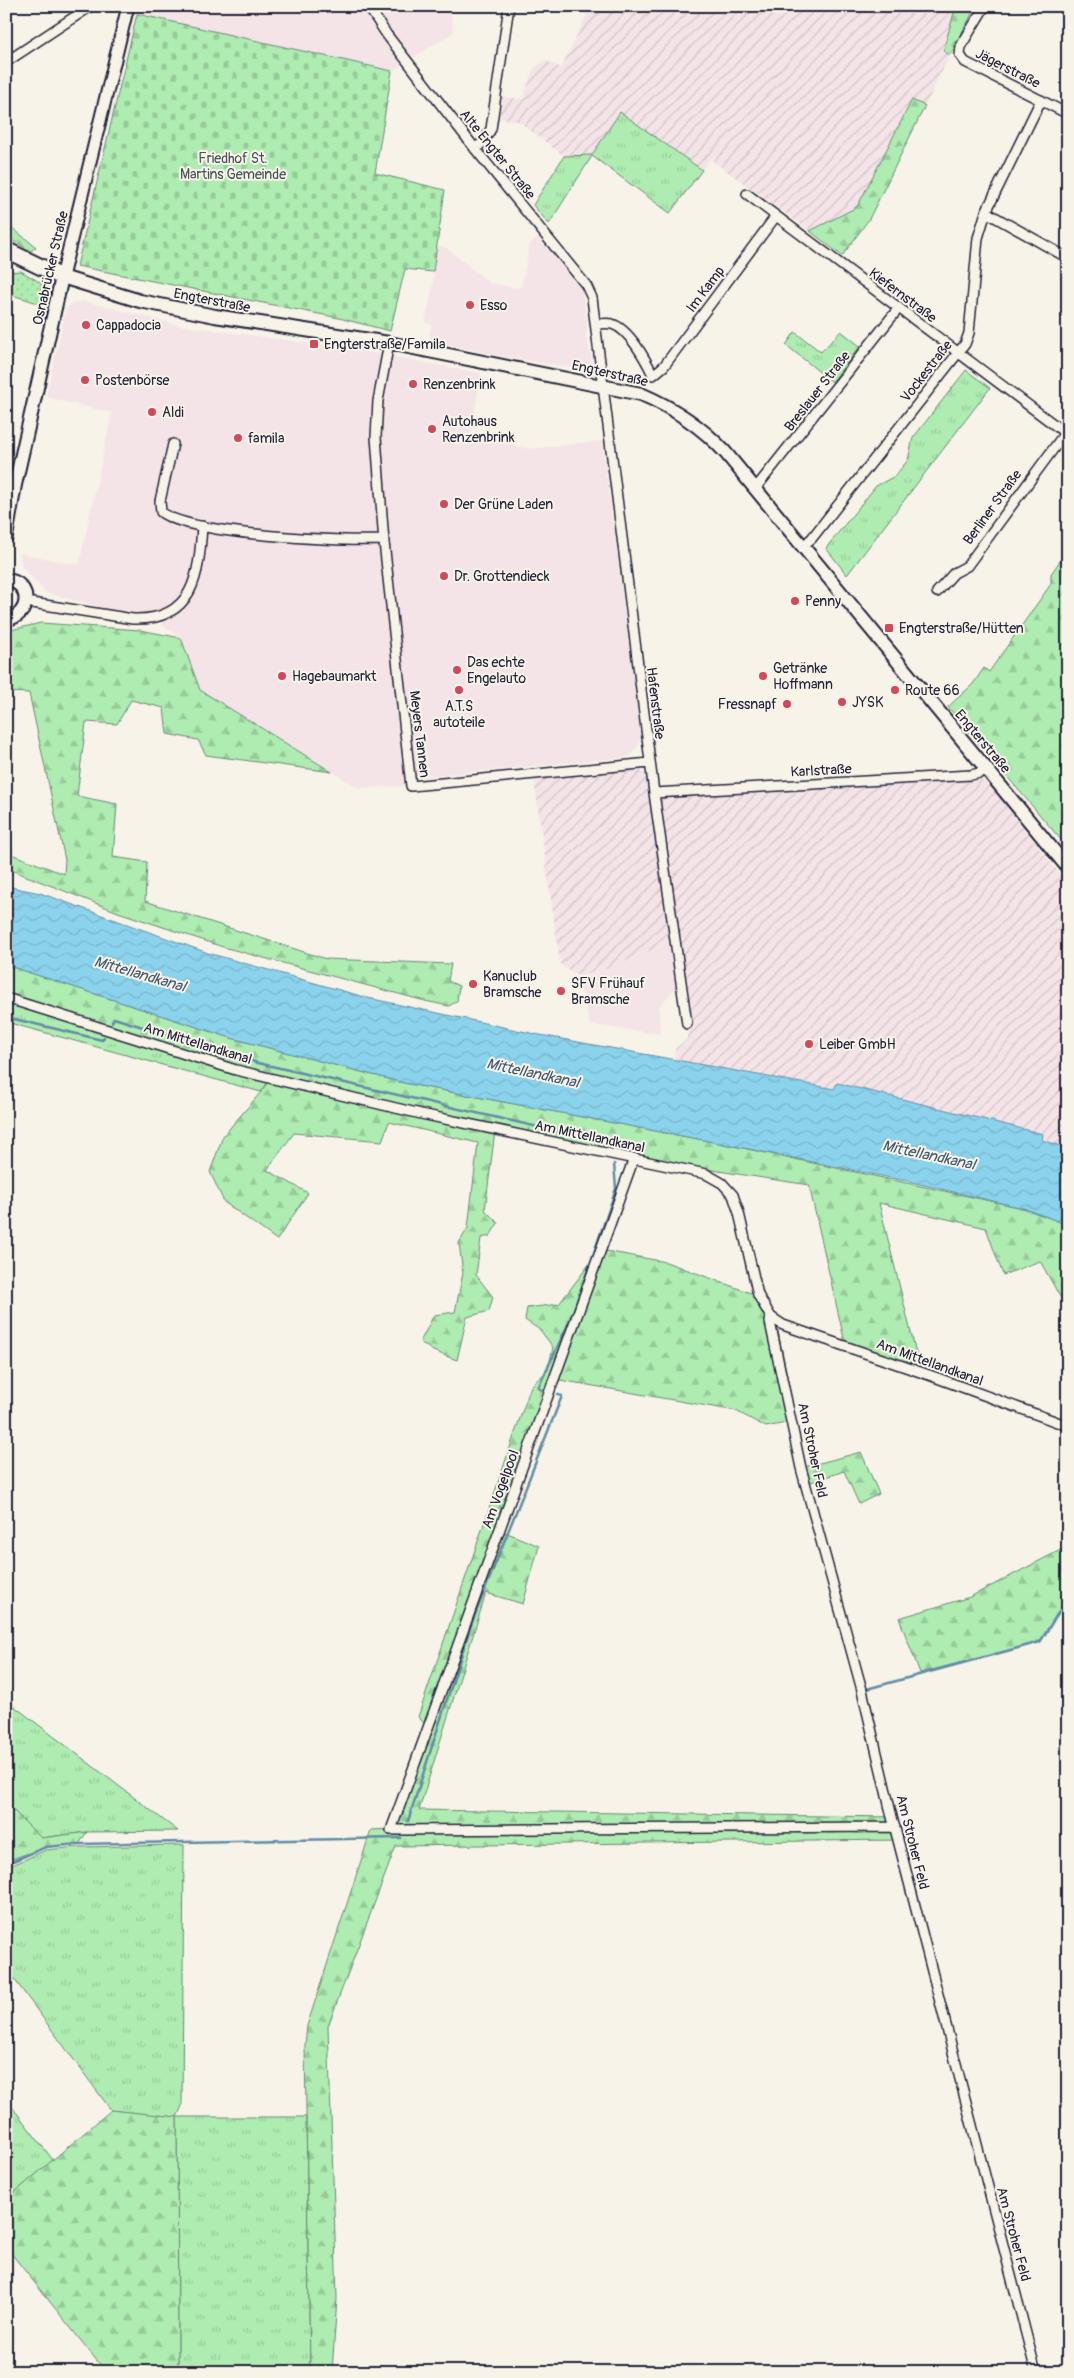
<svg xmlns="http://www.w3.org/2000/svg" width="1074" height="2378" font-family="Pangolin,sans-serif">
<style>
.built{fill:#f4e4e7}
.industrial{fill:url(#industrial-furrows)}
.grass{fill:url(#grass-tufts);stroke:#688776}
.forest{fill:url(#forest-firs);stroke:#688776}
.cemetery{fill:url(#cemetery-stones);stroke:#688776}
.park{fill:url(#park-dots);stroke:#688776}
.water{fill:url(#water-waves);stroke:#618ca5}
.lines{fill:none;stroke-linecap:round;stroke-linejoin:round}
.stream{stroke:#618ca5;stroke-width:2.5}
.street-casing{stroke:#22223b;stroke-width:12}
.secondary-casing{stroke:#22223b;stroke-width:15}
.primary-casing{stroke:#22223b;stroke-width:16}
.highway-casing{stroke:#22223b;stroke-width:19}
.street{stroke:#f7f3e8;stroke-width:9}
.secondary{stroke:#f7f3e8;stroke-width:11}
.primary{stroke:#f7f3e8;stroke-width:12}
.highway{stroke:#f7f3e8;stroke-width:15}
.poi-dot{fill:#d1495b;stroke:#f7f3e8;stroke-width:2}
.labels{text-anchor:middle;stroke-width:4;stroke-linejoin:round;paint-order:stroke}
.street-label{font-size:14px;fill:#22223b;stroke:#f7f3e8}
.park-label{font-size:14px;fill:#455458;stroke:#f7f3e8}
.poi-label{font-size:14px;fill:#22223b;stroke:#f7f3e8;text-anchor:start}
.water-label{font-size:15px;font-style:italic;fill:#425770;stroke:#f7f3e8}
</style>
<defs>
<pattern id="industrial-furrows" width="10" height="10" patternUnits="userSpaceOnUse" patternTransform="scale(1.25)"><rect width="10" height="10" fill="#f4e4e7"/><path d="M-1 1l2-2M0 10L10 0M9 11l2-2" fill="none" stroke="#d1c3c7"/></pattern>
<pattern id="grass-tufts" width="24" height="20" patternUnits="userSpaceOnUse" patternTransform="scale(1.25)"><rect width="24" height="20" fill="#afecb1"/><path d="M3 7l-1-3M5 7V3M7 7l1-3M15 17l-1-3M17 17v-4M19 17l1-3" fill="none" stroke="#96ca99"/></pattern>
<pattern id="forest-firs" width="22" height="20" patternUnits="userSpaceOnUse" patternTransform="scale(1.25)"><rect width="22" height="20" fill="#afecb1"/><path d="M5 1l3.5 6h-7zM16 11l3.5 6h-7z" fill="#96ca99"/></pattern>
<pattern id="cemetery-stones" width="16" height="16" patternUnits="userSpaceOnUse" patternTransform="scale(1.25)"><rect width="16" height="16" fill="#afecb1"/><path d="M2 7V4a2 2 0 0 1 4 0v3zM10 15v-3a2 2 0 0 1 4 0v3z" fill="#96ca99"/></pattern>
<pattern id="park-dots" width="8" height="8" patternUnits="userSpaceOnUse" patternTransform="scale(1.25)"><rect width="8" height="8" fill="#afecb1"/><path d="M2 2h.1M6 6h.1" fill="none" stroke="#96ca99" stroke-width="1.8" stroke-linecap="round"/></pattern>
<pattern id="water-waves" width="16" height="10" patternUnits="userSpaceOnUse" patternTransform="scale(1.25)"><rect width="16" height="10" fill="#8bd3ec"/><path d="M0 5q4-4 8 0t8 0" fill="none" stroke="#78b5cb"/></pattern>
</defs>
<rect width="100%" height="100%" fill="#f7f3e8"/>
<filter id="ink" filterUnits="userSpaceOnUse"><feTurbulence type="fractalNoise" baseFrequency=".02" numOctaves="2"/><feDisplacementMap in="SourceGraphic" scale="10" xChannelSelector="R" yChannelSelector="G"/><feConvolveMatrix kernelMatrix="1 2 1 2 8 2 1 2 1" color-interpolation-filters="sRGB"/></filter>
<g filter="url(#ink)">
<!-- built -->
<path class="built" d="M122,6h327l5,26 -62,39 -255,-57 -10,-3z
M538,237l44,53 5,32 -1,15 5,17 1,10 -4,6 -83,-13 -76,-17 2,-16 -6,-1 7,-33 5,-44 10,2 42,35 29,5 4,-3 8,-41z
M84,301l94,24 179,25 124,23 -10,63 59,13 72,-8 38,285 1,11 -3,9 -9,11 -223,21v8l-47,2 -159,-98 -19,-53 -18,-11 -6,-13h-16l-33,-4 -62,-16 -24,-26 -2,-14 59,12 33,-152 -66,-16 20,-88 7,-6z
M670,942l6,46 -17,18 1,28 -70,-9 -12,-46 35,-12z"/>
<!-- industrial -->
<path class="industrial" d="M591,6h365l-13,45 7,4 -25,51 -13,-6 -55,107 -47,24 -100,-72 -8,11 -82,-58 -71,112 -16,-19 31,-49 -46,-35 -19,-3 3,-21 21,2 10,-30 12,-9 16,8z
M638,768l12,11 20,163 -57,25 -34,10 -19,-13 -26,-184z
M972,779l15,2 81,104v263l-26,-9 1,-5 -206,-51 -3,6 -160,-29 1,-11 12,-10v-15l-33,-231z"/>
<!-- grass -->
<path class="grass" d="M620,112l82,58 -32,43 -78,-57 -43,68 -16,-19 31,-49 28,-1z
M841,331l19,15 -28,36 -46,-37 9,-13 26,20z
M966,370l24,18 -143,187 -21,-27 50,-62 19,-10 13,-16 5,-22z
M6,998l265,81 -10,13 -255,-70z
M6,1700l172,131 -91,1 -46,6 -35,-35z
M184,1845l-2,261 -5,11h129l4,255h-132l-1,-254 -66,-8 -105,-142v-100l40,-18 33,-3z
M6,2099l47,61 -47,40z"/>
<!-- forest -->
<path class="forest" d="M956,6h20l-26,49 -7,-4z
M912,100l13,6 -56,113 -27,37 -32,-25 47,-24z
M6,223l30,24 -5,4 -25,-14z
M1068,549v299l-120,-141 25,-23 11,-16 5,4 62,-88v-10z
M41,623l99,7 41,8 19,52 132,82 -126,-17 -8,-15 -31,-6 -3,-26 -33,-8 -14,24 -31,-2 -9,74 40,8 -4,53 34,5 -2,39 181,58 125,5 -3,17 11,5 -2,15 -8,5 -24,-5 -202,-54 -105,-35 -112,-44v-16l58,22 1,-14 -36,-167 -23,-1v-61z
M6,965l225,73 173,45 320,61 299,64 45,17v86l-28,-50 -37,14 -17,-47 -107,-25 41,166 -75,-26 -36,-158 -175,-27 -139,-27 -10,79 13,13 -8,13 -9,2 -5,37 17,22 -4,14 -22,6 -10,43 -24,-9 -13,-9 14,-27 21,-3 8,-39 -4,-30 9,-15 10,-85 -89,-21 -7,19 -88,-8 -27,37 41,23 -31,47 -53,-38 -14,-30 13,-36 38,-44 9,-13 -264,-81z
M600,1250l66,12 90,33 4,15 15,6 21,105 -30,6 -30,-16 -182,-32 -54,151 39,16 -16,58 -37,-11 -67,217 473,7 6,23 -502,6 -68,180 9,272 -5,74h-22l-5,-327 2,-19 64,-196 21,-1 36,-102 -10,-10 113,-331 17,-16 5,-23 -13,-17 -15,-10 2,-12 32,-4z
M861,1452l18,42 -20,10 -15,-33 -39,13 -4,-16z
M1068,1546v51l-28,45 -120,31 -21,-55 71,-21z
M6,1803l35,35 46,-6 -8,12 -33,3 -40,14z
M111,2110l66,7 1,255h-72l-100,-125v-47z"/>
<!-- cemetery -->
<path class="cemetery" d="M137,14l255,57 -17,102 70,17 -12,82 -28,-3 -15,62 -51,-13 -262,-52z"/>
<!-- park -->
<path class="park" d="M21,271l20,12v21l-35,-11v-21z"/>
<!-- water -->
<path class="water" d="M6,886l34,7 168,60 160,45 172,37 294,54 3,-6 206,51 -1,6 26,8v77l-45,-17 -112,-26 -187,-38 -320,-61 -173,-45 -225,-73z"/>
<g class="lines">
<!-- stream -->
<path class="stream" d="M6,1017l96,23 2,-3
M112,1022l2,-4 144,45 359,82 -1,5
M542,1390l-4,-2 33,-70 42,-120 3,-10 -2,-24
M863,1690l177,-48 28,-45
M408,1821l63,-196 91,-229 -4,-1
M6,1864l40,-17 33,-3 322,-6"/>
<defs>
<path id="street" d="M368,6l19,29 93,120 106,130 6,13 62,495 33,231
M985,6l-24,40 -1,9 5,7 103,52
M6,62l85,-56
M475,149l8,-7 8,-13 18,-123
M747,194l321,241
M986,212l82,46
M596,324c5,0 11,-1 16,0 17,5 34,36 41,51l11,-9 112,-150
M389,343l-11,58 -2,36 8,105 27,244 239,-23
M173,444l-13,57 1,11c29,23 182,30 223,28
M755,489l143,-180
M802,547l10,-9 153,-194 4,-11 9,-95 8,-26 55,-112
M937,592l17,-19 13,-7 98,-133
M26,602l107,17c61,2 66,-44 69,-93
M654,793l317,-18 9,-2 7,-5
M6,998l230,72 185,44 285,60 16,9 11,12 6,18 19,82 13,22 12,8 149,51 136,50
M634,1158l-243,672 504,-3
M771,1317l-1,5 31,146 61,222 30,127 144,555"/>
<path id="secondary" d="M62,277l66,-271"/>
<path id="primary" d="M6,537l9,-52 47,-208 78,24 75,15 174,27 252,51c33,14 60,32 84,58l343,416
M6,580c26,1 26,37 0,39"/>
<path id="highway" d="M6,250l56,27"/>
</defs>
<!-- street casing -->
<use href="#street" class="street-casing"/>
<!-- secondary casing -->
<use href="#secondary" class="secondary-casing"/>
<!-- primary casing -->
<use href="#primary" class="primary-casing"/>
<!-- highway casing -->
<use href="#highway" class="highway-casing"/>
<!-- street -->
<use href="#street" class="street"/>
<!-- secondary -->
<use href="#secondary" class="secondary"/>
<!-- primary -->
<use href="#primary" class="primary"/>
<!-- highway -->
<use href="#highway" class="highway"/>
</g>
</g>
<!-- markers -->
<g class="poi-dot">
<circle cx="470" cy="305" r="5"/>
<circle cx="86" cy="325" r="5"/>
<rect x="309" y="339" width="10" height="10" rx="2.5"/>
<circle cx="85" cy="380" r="5"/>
<circle cx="413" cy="384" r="5"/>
<circle cx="152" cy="412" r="5"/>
<circle cx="432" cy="429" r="5"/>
<circle cx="238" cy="438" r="5"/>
<circle cx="444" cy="504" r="5"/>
<circle cx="444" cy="576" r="5"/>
<circle cx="795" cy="601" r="5"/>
<rect x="884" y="623" width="10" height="10" rx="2.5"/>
<circle cx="457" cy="670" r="5"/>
<circle cx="282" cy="676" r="5"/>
<circle cx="763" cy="676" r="5"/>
<circle cx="459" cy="690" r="5"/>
<circle cx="895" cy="690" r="5"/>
<circle cx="842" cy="702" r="5"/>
<circle cx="787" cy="704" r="5"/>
<circle cx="473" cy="984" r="5"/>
<circle cx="561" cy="991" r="5"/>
<circle cx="809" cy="1044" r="5"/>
</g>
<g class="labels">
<!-- street labels -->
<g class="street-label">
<text transform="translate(1008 68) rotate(27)" y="5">Jägerstraße</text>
<text transform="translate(498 154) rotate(51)" y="5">Alte Engter Straße</text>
<text transform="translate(50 268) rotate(-77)" y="5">Osnabrücker Straße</text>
<text transform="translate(705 289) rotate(-53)" y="5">Im Kamp</text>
<text transform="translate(903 295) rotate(37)" y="5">Kiefernstraße</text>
<text transform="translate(212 300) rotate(11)" y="5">Engterstraße</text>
<text transform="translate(926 371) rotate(-52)" y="5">Vockestraße</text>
<text transform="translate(610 373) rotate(13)" y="5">Engterstraße</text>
<text transform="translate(817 391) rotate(-52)" y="5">Breslauer Straße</text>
<text transform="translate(992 507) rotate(-54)" y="5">Berliner Straße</text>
<text transform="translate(656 703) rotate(83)" y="5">Hafenstraße</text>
<text transform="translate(420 734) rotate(83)" y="5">Meyers Tannen</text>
<text transform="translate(983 741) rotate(50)" y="5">Engterstraße</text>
<text transform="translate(821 770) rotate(-3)" y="5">Karlstraße</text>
<text transform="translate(198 1043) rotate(17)" y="5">Am Mittellandkanal</text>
<text transform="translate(590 1136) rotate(12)" y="5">Am Mittellandkanal</text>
<text transform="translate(930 1362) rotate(20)" y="5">Am Mittellandkanal</text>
<text transform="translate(813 1450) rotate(78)" y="5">Am Stroher Feld</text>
<text transform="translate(500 1489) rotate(-70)" y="5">Am Vogelpool</text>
<text transform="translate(913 1842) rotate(76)" y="5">Am Stroher Feld</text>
<text transform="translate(1014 2234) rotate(75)" y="5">Am Stroher Feld</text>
</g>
<!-- park labels -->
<g class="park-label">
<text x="233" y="163">Friedhof St.<tspan x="233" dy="16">Martins Gemeinde</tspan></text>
</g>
<!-- poi labels -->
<g class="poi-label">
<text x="480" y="310">Esso</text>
<text x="96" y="330">Cappadocia</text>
<text x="324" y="349">Engterstraße/Famila</text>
<text x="95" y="385">Postenbörse</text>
<text x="423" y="389">Renzenbrink</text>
<text x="162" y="417">Aldi</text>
<text x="442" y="426">Autohaus<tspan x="442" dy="16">Renzenbrink</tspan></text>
<text x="248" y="443">famila</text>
<text x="454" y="509">Der Grüne Laden</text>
<text x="454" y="581">Dr. Grottendieck</text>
<text x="805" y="606">Penny</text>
<text x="899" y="633">Engterstraße/Hütten</text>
<text x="467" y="667">Das echte<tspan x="467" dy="16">Engelauto</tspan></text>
<text x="773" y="673">Getränke<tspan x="773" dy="16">Hoffmann</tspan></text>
<text x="292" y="681">Hagebaumarkt</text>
<text x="905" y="695">Route 66</text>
<text x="852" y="707">JYSK</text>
<text x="777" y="709" text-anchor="end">Fressnapf</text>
<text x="459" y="711" text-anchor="middle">A.T.S<tspan x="459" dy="16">autoteile</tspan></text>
<text x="483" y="981">Kanuclub<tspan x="483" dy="16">Bramsche</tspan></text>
<text x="571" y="988">SFV Frühauf<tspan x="571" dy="16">Bramsche</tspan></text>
<text x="819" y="1049">Leiber GmbH</text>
</g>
<!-- water labels -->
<g class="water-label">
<text transform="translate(140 974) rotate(16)" y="5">Mittellandkanal</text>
<text transform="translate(533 1073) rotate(12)" y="5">Mittellandkanal</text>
<text transform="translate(929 1155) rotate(12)" y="5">Mittellandkanal</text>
</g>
</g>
<!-- margin -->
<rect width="1074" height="2378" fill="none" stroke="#f7f3e8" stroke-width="25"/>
<rect x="12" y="12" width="1049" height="2353" fill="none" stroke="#22223b" stroke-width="2" filter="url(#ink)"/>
</svg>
